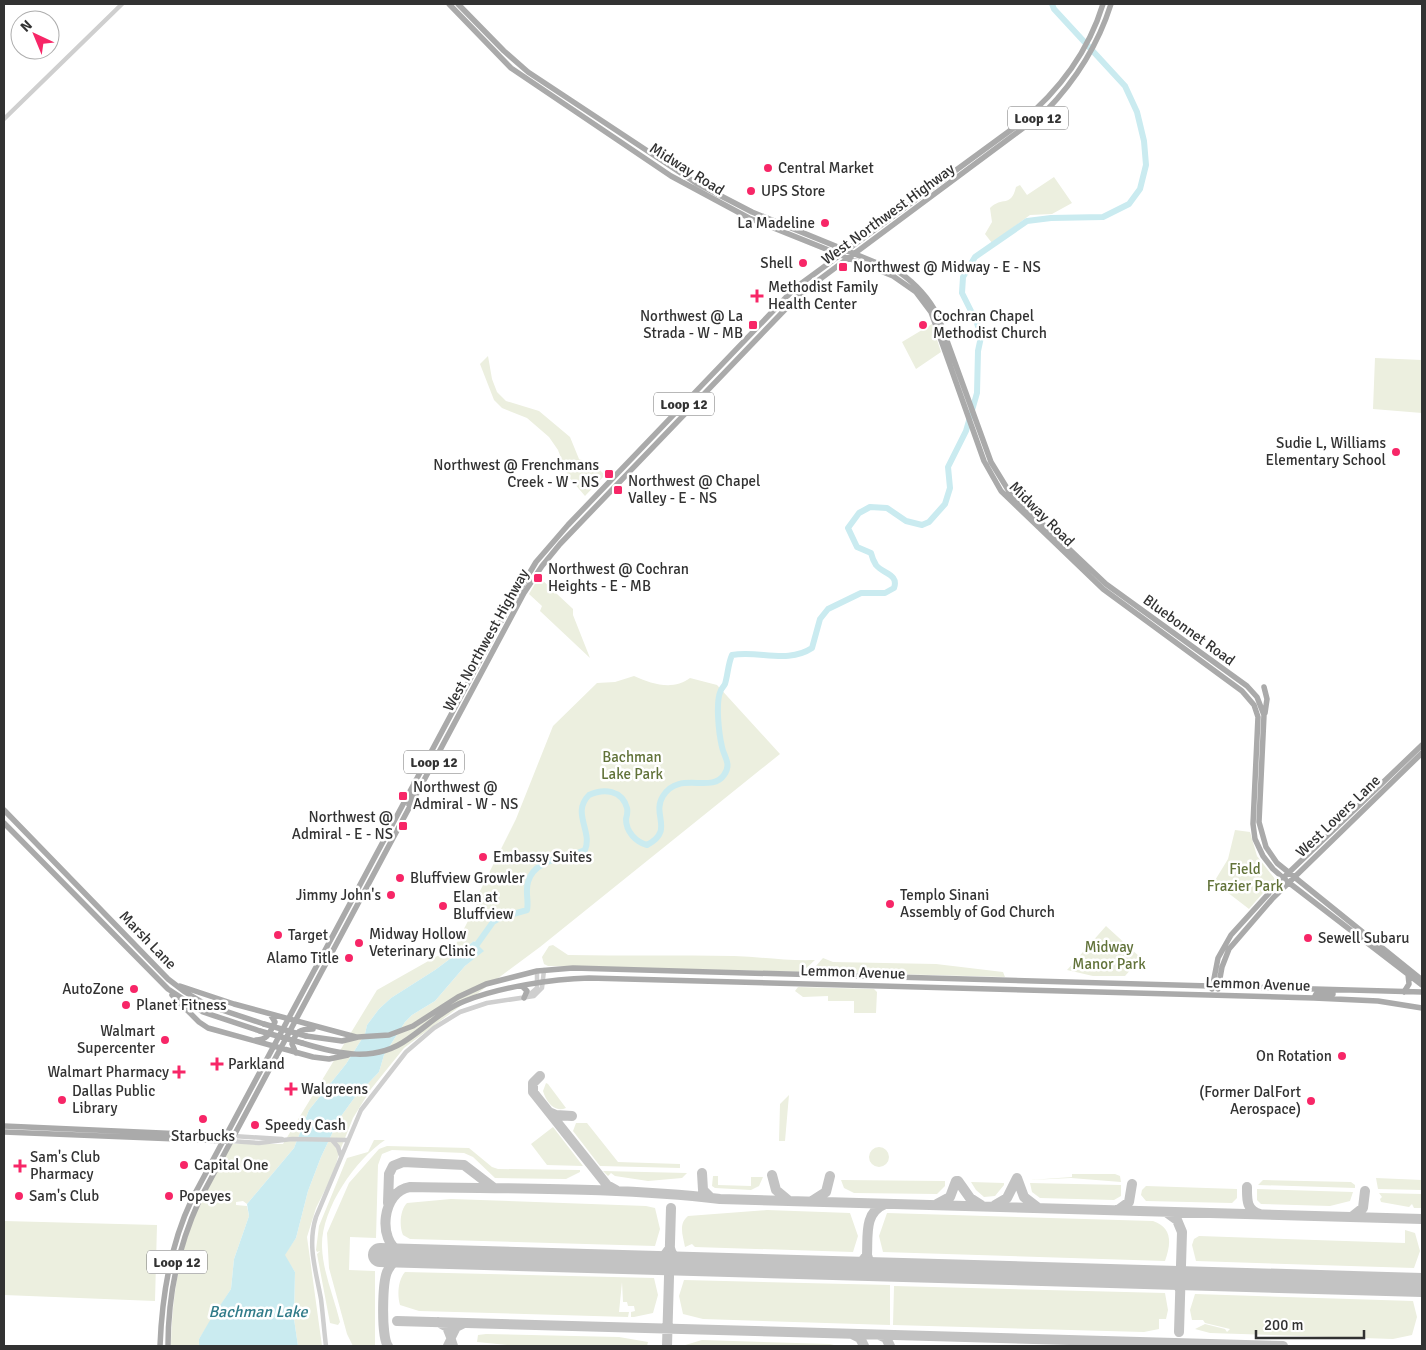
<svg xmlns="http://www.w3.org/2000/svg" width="1426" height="1350" font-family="Signika,sans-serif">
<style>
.green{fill:#ecefdf}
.water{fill:#caebf0}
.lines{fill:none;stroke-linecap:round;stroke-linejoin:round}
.river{stroke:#caebf0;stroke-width:6}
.taxiway{stroke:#c3c3c3;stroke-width:10}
.runway{stroke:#c3c3c3;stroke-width:24}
.minor{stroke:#cfcfcf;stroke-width:4.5}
.major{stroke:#aaa;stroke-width:5.5}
.major-bridge{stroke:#aaa;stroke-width:5.5}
.poi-dot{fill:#f72667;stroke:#fff;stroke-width:2}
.labels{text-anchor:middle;stroke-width:5;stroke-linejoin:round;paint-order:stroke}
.shield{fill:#fff;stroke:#707070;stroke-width:1}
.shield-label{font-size:14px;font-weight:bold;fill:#323232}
.poi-label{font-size:15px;fill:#323232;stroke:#fff;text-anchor:start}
.street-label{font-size:15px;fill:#323232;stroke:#fff}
.park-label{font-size:15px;fill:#62733a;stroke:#fff}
.water-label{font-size:16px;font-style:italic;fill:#307b89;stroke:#fff}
</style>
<rect width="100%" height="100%" fill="#fff"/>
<!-- green -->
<path class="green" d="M1054,177l18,26 -20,11 -22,1 -38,28 -7,-9 7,-12 -2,-14c12,-12 21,0 26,-21l4,-2 7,10z
M932,324l9,28 -25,17 -14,-27z
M488,356l4,23 5,13 9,9 33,10 31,26 9,22 14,5 12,11 -20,21 -17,-20 -10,-26 -9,-13 -22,-19 -25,-10 -8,-8 -14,-36z
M1375,358l47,2v53l-49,-4z
M539,577l34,32v6l17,43 -50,-47 2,-5 -13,-12z
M634,676c18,8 39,15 56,2l27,7 63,69 -240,193 -136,101 -33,41 -18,29 -14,35 -5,19 -18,36 -9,29 15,109h-24l-4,-27 1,-47 -11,-17 12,-17 12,-47 13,-34 18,-38 16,-22 24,-25 5,-17 21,-33 7,-7 23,-14 30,-35 18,-15 -9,-10 -39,29 -44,28 -12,11 -12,16 -2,9 -19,30 -37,46 -15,38 -47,56 -4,-3 -7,1v3l11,1 2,10 -15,43 -3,30 -32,50v7h-28c1,-46 7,-91 26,-134 10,-23 23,-46 35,-68h51l94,-154 78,-44 26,-50 -3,-1 38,-76 37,-93 44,-43 18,-1z
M1235,830l15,2 7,24 18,23 -26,30 -35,-27 14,-23z
M1106,926l35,32 -16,18h-32l-26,-6z
M553,945l15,10c55,1 111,0 166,1 28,1 53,5 81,4l-13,12 -254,-6 -4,-2 -2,-7 7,-11z
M823,958l10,4 103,2 67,8 2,5 -189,-5 -1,-5z
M798,987l76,2 3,3 -1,21h-22v-12h-26v-5l-25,1 -8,-6z
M546,1083l2,1 18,24c-12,5 -20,-7 -23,-17z
M789,1095l-4,46h-6l1,-37z
M576,1123h11l31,39 62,2v4l-80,-2 -27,-35z
M553,1127l30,39 -36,-1 -16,-21z
M374,1140h11c-30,20 -64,69 -63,107 1,26 12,50 18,75l-2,3 -8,-2 -13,-69 3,-3 -3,1 -1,-2 3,-24 28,-68 21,-6z
M387,1146l82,2 23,19 6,2 82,1v2l-14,7 -71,-1 -22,-21 -9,-4 -72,-3 -10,4 -4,11 -2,73 -26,-1 -1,33 26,1v75h-22l-6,-12 -18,-66 -2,-35 22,-50 30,-34z
M869 1157a10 10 0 1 1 20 0a10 10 0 1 1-20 0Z
M603,1171l84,2 -5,5 -34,3 -33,-5 -4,-3 -3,3z
M1072,1174h43l5,2 1,6 -50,-4 -41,2 42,-3z
M713,1176h5v9l33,1v-9h12l-4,9 -8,4 -36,-2 -3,-2z
M1376,1178l46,2v10l-44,-1z
M841,1180l104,1v5l-8,8 -83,-1 -10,-5z
M1263,1180l88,2 4,3v3l-97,-3z
M971,1182l33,1v2l-9,11 -11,1 -8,-7z
M1030,1183l91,2v11l-7,4 -74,-2 -8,-6z
M1146,1186l91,3v9l-5,5 -86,-2 -5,-6 1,-5z
M1257,1190v-1l96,3 -3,9 -20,5 -69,-2 -4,-4z
M1379,1193l43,1v14h-8l-2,-4 -3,3 -28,-5 -1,-3 2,-2z
M451,1199l195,7 9,2 5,21 -5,17 -245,-7 -7,-4c-4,-9 -3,-25 4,-32z
M767,1210l83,3 8,23 -5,16 -158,-5 -3,-3 -7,3c-2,-11 -7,-23 3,-31z
M887,1213l266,8c20,7 18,23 12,40l-282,-9 -4,-16z
M4,1221l153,4 -2,76 -151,-6z
M1405,1230l10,3 5,18 -6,17 -218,-7 -4,-16 2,-6 5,-3 206,7z
M405,1272l249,6 4,17 -5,18 -19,4h-3v-5l4,-1 -1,-5h-6l-1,-4h-4l-1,-20 -3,30h10l-1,5 -209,-6 -19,-6c-3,-10 -2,-25 5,-33z
M684,1280l206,5v40l-187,-6 -20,-5 -4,-18z
M894,1286l271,7 3,17 -2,9h-7v10l-15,3 -251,-7z
M1195,1294l218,7 4,16 -5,18 -19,4 -183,-6 -15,-4 10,-5 20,5 2,3 3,-3 -25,-6 -2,-3h-11l-2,-10z
M486,1334l133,3 29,5 -1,4h-130l-40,-4 1,-7z
M702,1340l128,4 8,2h-156z"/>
<!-- water -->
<path class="water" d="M474,941l10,10 -19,15 -30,35 -23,14 -7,7 -21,33 -5,17 -24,25 -16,22 -18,38 -13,34 -12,47 -11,17 10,17 -1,47 4,27h-99v-7l10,-17 22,-33 3,-30 15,-43 -2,-12 47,-56 15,-38 37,-46 19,-30 2,-9 12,-16 12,-11 44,-28z"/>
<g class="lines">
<!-- river -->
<path class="river" d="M473,950l20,-28 7,-4 27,-8c2,-9 -2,-18 1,-28 7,-25 38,-22 57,-32 8,-19 -14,-37 4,-55 15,-7 33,-5 38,13 1,4 0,7 -1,11 0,13 10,23 21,26 28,-15 4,-30 16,-49 16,-26 48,-2 61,-21 8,-11 0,-18 -2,-28 -3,-13 -7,-45 -1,-57 1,-2 3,-4 4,-6 3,-10 3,-20 7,-29 26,-5 56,9 80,-7l8,-29 8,-10 33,-16h24l9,-5c5,-14 -11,-14 -18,-23 -2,-3 -4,-8 -5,-12l-14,-6 -9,-19 11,-15 11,-6 17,1 19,13 16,4 7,-3 16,-18 5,-16 -2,-21 18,-36 11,-38 1,-42 3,-14 -4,-14 -15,-30 1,-16 12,-20 52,-36 24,-3 52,-1 26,-13 11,-15 6,-24 -2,-24 -7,-29 -12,-26 -71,-77 -2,-5"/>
<!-- taxiway -->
<path class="taxiway" d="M540,1076l-7,7v9l74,93 9,5
M549,1112l7,3 16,1
M702,1173l1,17 8,8
M772,1175l4,15 12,10
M1017,1178l7,19 13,10
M958,1181l12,17 11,7
M1247,1187c0,12 -1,23 13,27
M812,1201l14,-9 4,-16
M388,1203l1,-29 4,-8 10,-4 61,3 30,23
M937,1204l13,-7 6,-16
M995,1205l12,-7 10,-20
M1118,1210l11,-8 3,-18
M1166,1212l11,8 5,12 -3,100
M1353,1216l10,-8 2,-17
M867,1255c1,-19 -3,-43 18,-51
M444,1256c-13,-1 -32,2 -44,-4 -23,-11 -18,-61 10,-65 103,2 208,0 310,12l702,20
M638,1261l23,-1 9,-12c4,18 22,14 36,15
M835,1267h23l9,-12c4,18 22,14 36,14
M1135,1277c14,0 41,-5 45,13 5,-18 32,-11 45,-11
M1383,1284l33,1 6,4
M397,1321l886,25
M438,1322l9,5 4,10 5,-10 8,-4
M852,1334l8,4 4,8
M879,1335l7,3 4,8
M388,1346c-7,-9 -6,-66 0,-76 4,-9 13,-13 22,-14
M448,1346l3,-6 2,6
M667,1346l4,-138"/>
<!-- runway -->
<path class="runway" d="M380,1255l1042,30"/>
<!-- minor -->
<path class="minor" d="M4,119l118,-115
M528,996l9,-8v-17
M233,1136l49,3
M332,1140l6,7 3,9
M230,1141l29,2 33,-4 55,1
M326,1346c-2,-16 -3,-31 -5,-47 -5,-28 -14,-54 -5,-82l45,-107 45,-58 28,-24 26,-16 27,-9 47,-7 8,-8 2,-18"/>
<!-- major -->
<path class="major" d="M449,4l62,64 160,108 78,42 144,58 23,16 15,20 53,149 17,30 102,98 139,102 12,14 4,12 -5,107 2,15 8,17 10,13 15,13 134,103
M458,4l46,47 24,21 168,111 56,29 147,60c17,12 30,26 39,44l53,146 19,31 96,91 141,102 10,11 7,18 -5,107 7,25 11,16 145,117
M1264,687l3,12 -2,14
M409,805l6,-16 -1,-6
M4,810l164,169 17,13 22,13 57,19
M4,823l164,166 35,23 57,19
M180,986l54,18 122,33
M523,987l4,4 -3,7
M1212,989l6,-31 13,-23 49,-54 142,-136
M1218,989l4,-22 7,-18 44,-51 149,-145
M1404,992l5,-8 -1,-10
M172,995l27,27 9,6 105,29 16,2 19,-4
M1314,998l2,-4h17
M306,1036l36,5 16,-4 31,-2 24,-9 45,-29 28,-13 51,-13 36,-3 849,24
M256,1040c12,0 14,-8 19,-18l-5,-8
M302,1043c36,11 73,20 106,-4 19,-13 36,-30 57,-38 35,-14 87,-22 124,-23l725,20 64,3 44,7
M296,1053l-4,-9c4,-13 8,-15 21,-15
M4,1126l225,10
M4,1132l222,9
M160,1346c2,-51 10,-101 32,-147l308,-576 36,-61 32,-37 227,-237 224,-164c39,-32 69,-71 84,-120
M168,1346c0,-50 10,-99 31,-145l325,-608 18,-27 18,-22 240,-250 246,-183c30,-31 52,-66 65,-107"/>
<!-- major-bridge -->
<path class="major-bridge" d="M264,1024l42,12
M260,1031l42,12"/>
</g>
<!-- markers -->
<g class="poi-dot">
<circle cx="768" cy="168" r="5"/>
<circle cx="751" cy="191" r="5"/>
<circle cx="825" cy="223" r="5"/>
<circle cx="803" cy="263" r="5"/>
<rect x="838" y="262" width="10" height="10" rx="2.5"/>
<path d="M754.5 288.5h5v5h5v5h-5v5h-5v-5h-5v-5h5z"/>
<rect x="748" y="320" width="10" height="10" rx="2.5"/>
<circle cx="923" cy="325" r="5"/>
<circle cx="1396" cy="452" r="5"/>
<rect x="604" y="469" width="10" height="10" rx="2.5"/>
<rect x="613" y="485" width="10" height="10" rx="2.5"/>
<rect x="533" y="573" width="10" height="10" rx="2.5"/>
<rect x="398" y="791" width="10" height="10" rx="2.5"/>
<rect x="398" y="821" width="10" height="10" rx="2.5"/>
<circle cx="483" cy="857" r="5"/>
<circle cx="400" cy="878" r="5"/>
<circle cx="391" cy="895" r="5"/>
<circle cx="890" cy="904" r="5"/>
<circle cx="443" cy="906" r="5"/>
<circle cx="278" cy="935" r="5"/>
<circle cx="1308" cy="938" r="5"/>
<circle cx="359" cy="943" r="5"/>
<circle cx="349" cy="958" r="5"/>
<circle cx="134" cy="989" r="5"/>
<circle cx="126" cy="1005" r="5"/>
<circle cx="165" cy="1040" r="5"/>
<circle cx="1342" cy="1056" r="5"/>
<path d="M214.5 1056.5h5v5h5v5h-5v5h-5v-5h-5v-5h5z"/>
<path d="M176.5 1064.5h5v5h5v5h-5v5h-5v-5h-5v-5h5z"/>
<path d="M288.5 1081.5h5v5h5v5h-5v5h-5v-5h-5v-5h5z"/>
<circle cx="62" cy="1100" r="5"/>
<circle cx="1311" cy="1101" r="5"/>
<circle cx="203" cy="1119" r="5"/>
<circle cx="255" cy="1125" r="5"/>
<circle cx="184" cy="1165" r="5"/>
<path d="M17.5 1158.5h5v5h5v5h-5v5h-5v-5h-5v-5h5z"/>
<circle cx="19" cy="1196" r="5"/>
<circle cx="169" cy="1196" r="5"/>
</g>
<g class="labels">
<!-- shield labels -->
<g class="shield">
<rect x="1008" y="106.5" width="60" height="23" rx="4"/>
<rect x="654" y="392.5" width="60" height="23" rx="4"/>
<rect x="404" y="750.5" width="60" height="23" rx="4"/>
<rect x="147" y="1250.5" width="60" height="23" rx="4"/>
</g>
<g class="shield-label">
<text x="1038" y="123">Loop 12</text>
<text x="684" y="409">Loop 12</text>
<text x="434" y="767">Loop 12</text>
<text x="177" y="1267">Loop 12</text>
</g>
<!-- poi labels -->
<g class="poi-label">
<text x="778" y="173">Central Market</text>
<text x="761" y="196">UPS Store</text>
<text x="815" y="228" text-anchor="end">La Madeline</text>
<text x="793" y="268" text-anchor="end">Shell</text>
<text x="853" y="272">Northwest @ Midway - E - NS</text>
<text x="768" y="292">Methodist Family<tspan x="768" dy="17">Health Center</tspan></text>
<text x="743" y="321" text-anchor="end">Northwest @ La<tspan x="743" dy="17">Strada - W - MB</tspan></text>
<text x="933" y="321">Cochran Chapel<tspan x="933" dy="17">Methodist Church</tspan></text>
<text x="1386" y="448" text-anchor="end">Sudie L, Williams<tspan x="1386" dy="17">Elementary School</tspan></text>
<text x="599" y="470" text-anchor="end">Northwest @ Frenchmans<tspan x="599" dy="17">Creek - W - NS</tspan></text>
<text x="628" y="486">Northwest @ Chapel<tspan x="628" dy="17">Valley - E - NS</tspan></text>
<text x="548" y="574">Northwest @ Cochran<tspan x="548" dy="17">Heights - E - MB</tspan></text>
<text x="413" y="792">Northwest @<tspan x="413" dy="17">Admiral - W - NS</tspan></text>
<text x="393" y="822" text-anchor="end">Northwest @<tspan x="393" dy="17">Admiral - E - NS</tspan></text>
<text x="493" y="862">Embassy Suites</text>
<text x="410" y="883">Bluffview Growler</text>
<text x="381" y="900" text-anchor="end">Jimmy John's</text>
<text x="900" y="900">Templo Sinani<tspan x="900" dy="17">Assembly of God Church</tspan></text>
<text x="453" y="902">Elan at<tspan x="453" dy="17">Bluffview</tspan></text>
<text x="369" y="939">Midway Hollow<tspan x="369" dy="17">Veterinary Clinic</tspan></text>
<text x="288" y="940">Target</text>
<text x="1318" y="943">Sewell Subaru</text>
<text x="339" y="963" text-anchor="end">Alamo Title</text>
<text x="124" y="994" text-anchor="end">AutoZone</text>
<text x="136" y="1010">Planet Fitness</text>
<text x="155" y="1036" text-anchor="end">Walmart<tspan x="155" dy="17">Supercenter</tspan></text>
<text x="1332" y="1061" text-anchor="end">On Rotation</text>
<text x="228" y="1069">Parkland</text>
<text x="169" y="1077" text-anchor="end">Walmart Pharmacy</text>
<text x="301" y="1094">Walgreens</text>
<text x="72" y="1096">Dallas Public<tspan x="72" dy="17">Library</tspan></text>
<text x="1301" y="1097" text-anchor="end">(Former DalFort<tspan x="1301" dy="17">Aerospace)</tspan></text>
<text x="265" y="1130">Speedy Cash</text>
<text x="203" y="1141" text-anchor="middle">Starbucks</text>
<text x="30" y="1162">Sam's Club<tspan x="30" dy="17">Pharmacy</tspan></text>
<text x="194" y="1170">Capital One</text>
<text x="29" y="1201">Sam's Club</text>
<text x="179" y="1201">Popeyes</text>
</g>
<!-- street labels -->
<g class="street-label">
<text transform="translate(687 169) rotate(32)" y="5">Midway Road</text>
<text transform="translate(888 214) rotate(-36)" y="5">West Northwest Highway</text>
<text transform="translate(1042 514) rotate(45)" y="5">Midway Road</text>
<text transform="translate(1189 630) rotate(36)" y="5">Bluebonnet Road</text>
<text transform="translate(486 640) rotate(-61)" y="5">West Northwest Highway</text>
<text transform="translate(1338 816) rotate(-44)" y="5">West Lovers Lane</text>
<text transform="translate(148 940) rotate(46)" y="5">Marsh Lane</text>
<text transform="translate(853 972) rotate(2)" y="5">Lemmon Avenue</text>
<text transform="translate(1258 984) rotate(2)" y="5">Lemmon Avenue</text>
</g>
<!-- park labels -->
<g class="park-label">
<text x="632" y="762">Bachman<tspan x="632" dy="17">Lake Park</tspan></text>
<text x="1245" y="874">Field<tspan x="1245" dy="17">Frazier Park</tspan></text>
<text x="1109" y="952">Midway<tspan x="1109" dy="17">Manor Park</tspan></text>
</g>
<!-- water labels -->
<g class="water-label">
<text x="258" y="1317">Bachman Lake</text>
</g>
</g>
<!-- border -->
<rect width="1426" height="1350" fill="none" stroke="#323232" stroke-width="10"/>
<!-- north arrow -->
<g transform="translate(35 35) rotate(316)"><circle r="24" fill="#ffffff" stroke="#adadad"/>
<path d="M0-4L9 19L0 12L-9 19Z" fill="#f72667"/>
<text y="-8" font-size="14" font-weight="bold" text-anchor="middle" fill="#323232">N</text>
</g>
<!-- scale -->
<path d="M1256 1330v8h108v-8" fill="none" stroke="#323232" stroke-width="2.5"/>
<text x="1264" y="1330" font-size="15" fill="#323232" stroke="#ffffff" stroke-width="4" paint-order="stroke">200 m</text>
</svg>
